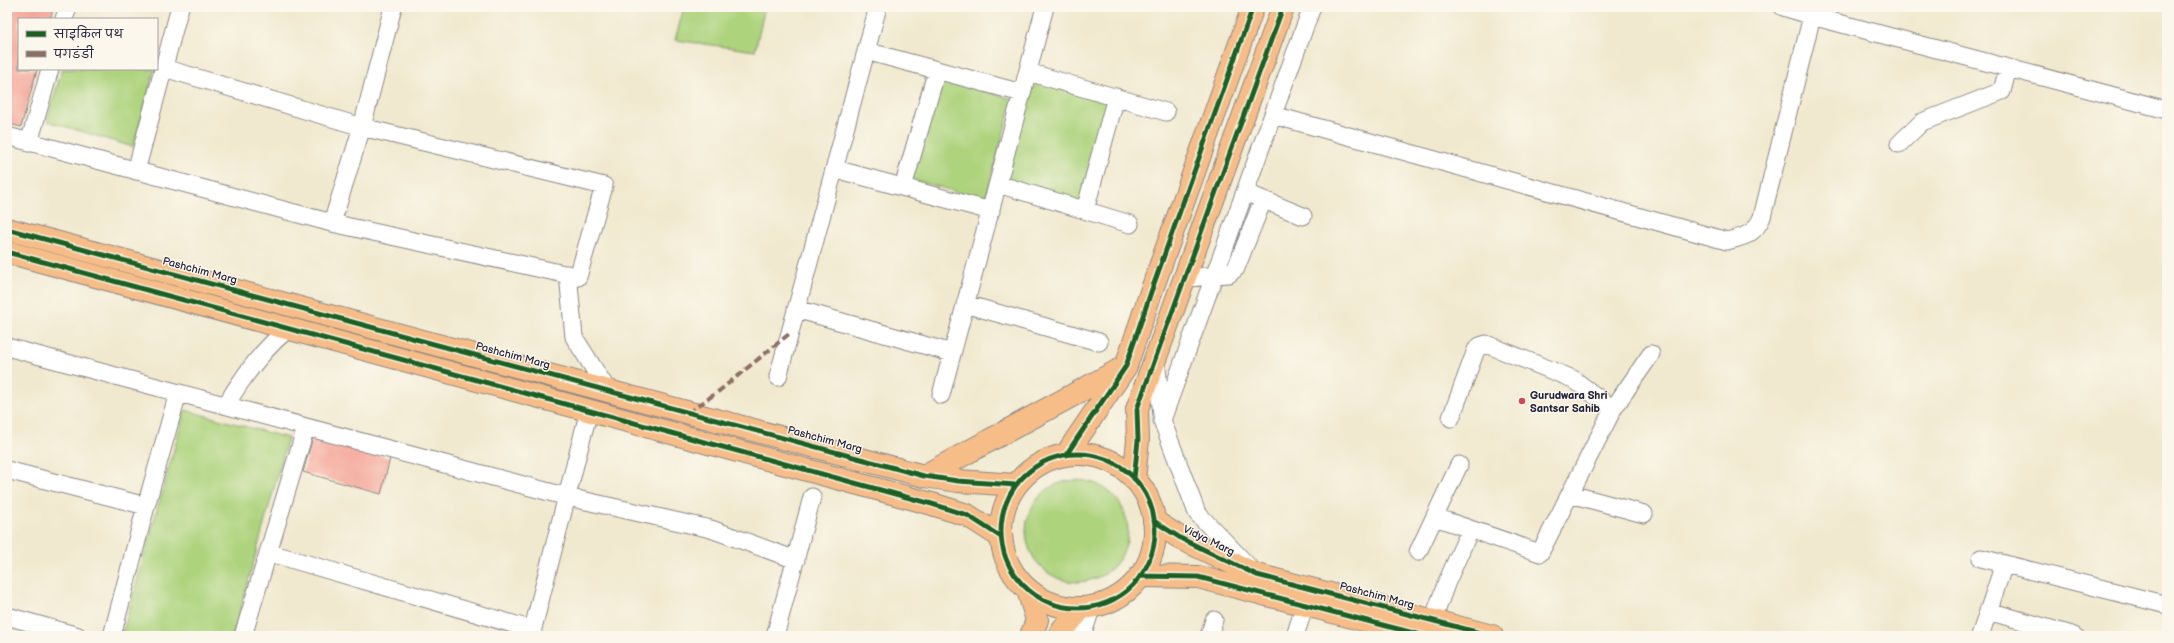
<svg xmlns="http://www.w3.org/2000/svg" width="2174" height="643" font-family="'Balsamiq Sans','Playpen Sans Deva',sans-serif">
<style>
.green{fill:#add37d;stroke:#687a5c}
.building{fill:#f49f92}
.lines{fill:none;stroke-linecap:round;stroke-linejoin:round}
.minor-casing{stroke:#8a8685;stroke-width:19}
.major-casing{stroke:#8a8685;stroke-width:24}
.minor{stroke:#fff;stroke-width:17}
.major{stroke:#f7bd88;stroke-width:22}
.quiet{stroke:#8d6e63;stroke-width:4;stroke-dasharray:8 4;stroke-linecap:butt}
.cycleway-casing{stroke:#fbf7ec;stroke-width:8}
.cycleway{stroke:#1b5e20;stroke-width:5}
.poi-dot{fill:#d1495b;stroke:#fbf7ec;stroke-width:1.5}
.labels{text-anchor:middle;stroke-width:3;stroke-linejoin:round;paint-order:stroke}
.street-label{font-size:11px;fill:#22223b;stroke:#fbf7ec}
.poi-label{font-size:11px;font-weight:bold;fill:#22223b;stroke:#fbf7ec;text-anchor:start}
</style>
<rect width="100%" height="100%" fill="#fbf7ec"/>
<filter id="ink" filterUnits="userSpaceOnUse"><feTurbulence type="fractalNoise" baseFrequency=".025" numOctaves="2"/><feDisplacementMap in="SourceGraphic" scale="8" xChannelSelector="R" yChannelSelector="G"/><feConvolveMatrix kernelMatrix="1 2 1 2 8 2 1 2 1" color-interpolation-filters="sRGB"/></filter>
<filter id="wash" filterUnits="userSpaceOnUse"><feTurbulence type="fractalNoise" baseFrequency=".012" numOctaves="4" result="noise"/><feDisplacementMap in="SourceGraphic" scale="16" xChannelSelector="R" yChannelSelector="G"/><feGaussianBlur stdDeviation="0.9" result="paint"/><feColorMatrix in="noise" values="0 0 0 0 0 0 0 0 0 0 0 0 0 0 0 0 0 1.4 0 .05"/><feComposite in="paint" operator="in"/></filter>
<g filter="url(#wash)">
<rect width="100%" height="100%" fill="#f1e9cf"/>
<!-- green -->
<path class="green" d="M684,7h81l-10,44 -80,-11z
M62,69h93l-22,78 -86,-26z
M940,78l73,21 -28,101 -74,-21z
M1032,81l77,22 -27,100 -78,-22z
M185,410l103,28 -55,198h-106l-5,-1z
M1026 531a51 51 0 1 1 102 0a51 51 0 1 1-102 0Z"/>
<g id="blocks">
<!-- building -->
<path class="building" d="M7,7h47l-4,12h-31v50h18l-16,58 -14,-4z
M313,437l77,21 -9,36 -78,-22z"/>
</g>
</g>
<g filter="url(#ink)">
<use href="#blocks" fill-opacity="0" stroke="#8a8685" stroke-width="1"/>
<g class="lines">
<defs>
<path id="minor" d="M1783,7l29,9
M64,19l4,-12
M866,51l156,42
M1028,72l138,40
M1273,115l454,126c17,-4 28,-7 35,-24l50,-201 355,94
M7,136l325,87 246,54 26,-91 -242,-59 -198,-59
M29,143l21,-74
M1899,144l23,-22 80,-31 6,-23
M835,169l156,42
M136,171l44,-164
M998,184l132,40
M903,187l34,-117
M1254,196l49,20
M1085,210l31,-113
M332,223l30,-96 31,-120
M568,274l6,63 34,54
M1185,278c15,0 29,-4 44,-4l7,-6 27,-68
M965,304l134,38
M796,309l156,44
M7,347l561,150 143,32 85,31
M1156,360l6,55
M778,377l100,-370
M941,395l104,-388
M226,405c17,-29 36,-55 62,-76
M1451,418l25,-68 4,-4 6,-2 87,35 40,30
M7,470l139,36
M1570,494l74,20
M1435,517l105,36 73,-144 38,-55
M1418,552l41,-87
M270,553l263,77
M1981,558l186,47
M1249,567l-52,-54 -35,-93 150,-413
M1988,611l87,25
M7,616l71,20
M1433,620l13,-36 24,-54
M112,636l34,-130 32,-113
M243,636l63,-209
M531,636l55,-214
M775,636l37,-139
M1082,636l10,-30
M1209,636l5,-16
M1295,636l6,-19
M1980,636l24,-72"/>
<path id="major" d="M7,229l917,247 34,5 58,4
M7,252l925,252 35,11 34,22
M1001 531a77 77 0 1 1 154 0a77 77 0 1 1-154 0Z
M1066,455l60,-89 25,-74 102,-285
M924,476l197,-107
M1134,479l4,-39 -1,-31 146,-402
M1154,521l28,18 75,36 235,61
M1140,576l58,1 227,59
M1028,590l9,30 -6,16
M1060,636l3,-7 19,-21"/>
</defs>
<!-- minor casing -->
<use href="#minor" class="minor-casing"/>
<!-- major casing -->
<use href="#major" class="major-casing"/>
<!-- minor -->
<use href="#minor" class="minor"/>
<!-- major -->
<use href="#major" class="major"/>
<!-- quiet -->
<path class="quiet" d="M688,413l31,-22 70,-57"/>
<defs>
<path id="cycleway" d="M7,229l917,247 34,5 58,4
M7,252l925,252 35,11 34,22
M1001 531a77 77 0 1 1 154 0a77 77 0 1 1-154 0Z
M1066,455l60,-89 25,-74 102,-285
M1134,479l4,-39 -1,-31 146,-402
M1154,521l28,18 75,36 235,61
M1140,576l58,1 227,59"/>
</defs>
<!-- cycleway casing -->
<use href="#cycleway" class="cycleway-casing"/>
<!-- cycleway -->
<use href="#cycleway" class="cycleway"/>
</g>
</g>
<!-- markers -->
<circle class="poi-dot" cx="1522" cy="401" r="4"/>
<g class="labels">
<!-- street labels -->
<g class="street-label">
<text transform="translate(200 270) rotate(15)" y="4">Pashchim Marg</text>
<text transform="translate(513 355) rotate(15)" y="4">Pashchim Marg</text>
<text transform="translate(825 439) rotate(15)" y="4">Pashchim Marg</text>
<text transform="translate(1209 540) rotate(26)" y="4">Vidya Marg</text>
<text transform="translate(1377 595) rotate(15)" y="4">Pashchim Marg</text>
</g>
<!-- poi labels -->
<g class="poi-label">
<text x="1530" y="399">Gurudwara Shri<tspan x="1530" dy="13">Santsar Sahib</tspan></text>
</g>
</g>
<!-- margin -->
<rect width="2174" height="643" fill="none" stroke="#fbf7ec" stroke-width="24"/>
<!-- legend -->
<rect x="18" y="18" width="140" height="52" fill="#fbf7ec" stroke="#a4a2a5"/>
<rect x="26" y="31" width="20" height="6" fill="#1b5e20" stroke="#a4a2a5"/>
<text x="54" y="38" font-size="12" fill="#22223b">साइकिल पथ</text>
<rect x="26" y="51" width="20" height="6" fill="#8d6e63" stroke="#a4a2a5"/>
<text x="54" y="58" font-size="12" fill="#22223b">पगडंडी</text>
</svg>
